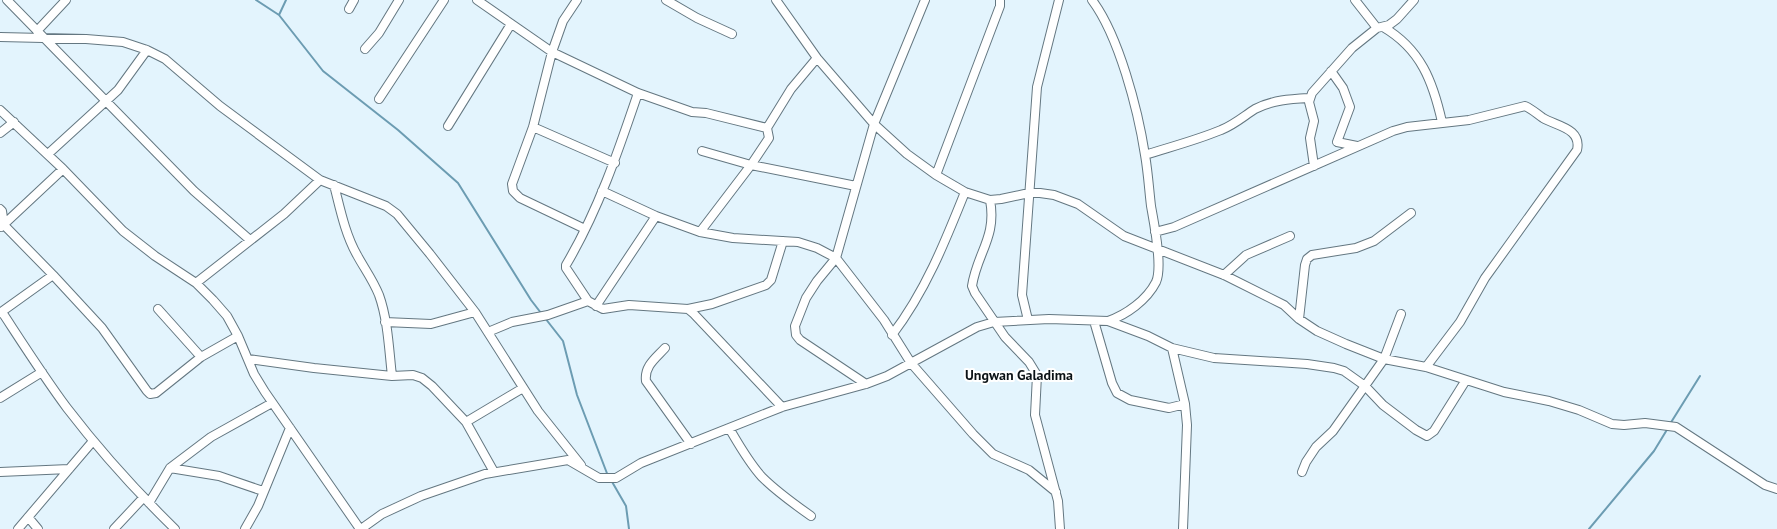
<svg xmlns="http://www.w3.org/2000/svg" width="1777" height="529" font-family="'PT Sans',sans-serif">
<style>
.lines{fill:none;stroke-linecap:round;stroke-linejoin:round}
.stream{stroke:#6c9cb2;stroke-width:2}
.minor-casing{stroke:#647781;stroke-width:10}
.minor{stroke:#fff;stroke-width:8}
.labels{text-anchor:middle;stroke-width:4;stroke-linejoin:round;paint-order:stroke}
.quarter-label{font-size:14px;font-weight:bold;fill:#0b1216;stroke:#fff}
</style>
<rect width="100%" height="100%" fill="#e3f4fd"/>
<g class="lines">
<!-- stream -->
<path class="stream" d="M256,0l23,15 44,56 75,59 60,53 73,117 10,13
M279,15l7,-15
M545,318l18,23 14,54 31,81
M1670,424l30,-48
M611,480l15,26 3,23
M1589,529l65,-78 14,-23"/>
<defs>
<path id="minor" d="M7,0l187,191 56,49
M477,0l75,52 86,41 54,19 14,1 61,15
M577,0l-14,21 -11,31 -19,75 -21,57 1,7 7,7 65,31
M666,0l31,18 35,16
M776,0l41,58 57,66 33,30 29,21 29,17 25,8 11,-1 28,-6h11l14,2 24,9 46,32 100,39 60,30 15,14 18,12 29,13 38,15 42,8 78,25 45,9 30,9 33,14 12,1 21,-2 31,4 89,58 12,4
M1092,0c27,36 46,110 53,155 3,17 4,34 6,51 3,17 12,61 5,76 -9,18 -30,33 -48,39
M1355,0l22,28
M349,9l5,-9
M1383,27c38,22 50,55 59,95
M37,31l29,-31
M0,37l86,2 37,3 24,8 18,9 55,47 100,74 66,26 11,8 33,40 45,58 63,99 43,54
M365,49l14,-16 20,-33
M1331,71l12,17 7,19 -13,35 20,4
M638,93c-20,59 -40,118 -72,172v3l22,33 15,8 26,-4 59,4 6,5 88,93
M379,99l65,-99
M0,110l63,59 60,62 32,25 41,27 17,17 14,16 11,20 16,38 11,18 95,137
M448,126l63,-102
M533,127l82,36
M767,128l24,-39 26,-31
M0,133l14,-11
M702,151l49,14 105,21
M48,154l70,-64 29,-40
M1145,155c25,-8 52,-15 76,-25 13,-5 23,-14 34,-21 17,-9 36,-10 54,-11
M1314,166l-4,-28 4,-17 -5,-19 3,-9 40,-45 25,-20 12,-3 8,-6 17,-19
M936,175l64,-169v-6
M334,185c6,23 11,49 23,70 7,13 16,25 22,40 9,25 10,55 13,81
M602,191l54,25 44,16 33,6 65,4 19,6 19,10 48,62 27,43 62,71 20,20 36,16 27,22
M990,200c7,37 -13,53 -18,86l3,7 30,44 24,25 8,13 -2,40 23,86 2,28
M0,209l2,2 2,14 49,50 49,53 45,63 3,3 6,-1 45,-36 37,-21
M1,227l62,-58
M700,232l51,-67 18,-27 -2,-10
M1155,232l19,-5 219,-96 14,-4 62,-7 56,-14c7,3 12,8 18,12 13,8 39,10 34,32l-92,128 -25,44 -34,45
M1224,275l22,-20 44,-19
M196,283l88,-69 36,-34
M596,306l60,-90
M158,309l43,48
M688,309l24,-5 54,-19 5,-5 12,-39
M2,312c21,32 42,65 65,96 33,43 69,83 108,121
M0,313l53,-38
M1299,319l6,-54 2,-6 5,-4 44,-7 18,-7 37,-28
M1028,320l-6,-25 15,-208 22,-87
M1094,321l18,62 5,10 13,7 39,8 16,-4
M385,322l46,2 44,-12
M488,332l24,-10 36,-7 40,-14
M892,335c33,-43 53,-93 73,-143
M665,348c-9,10 -21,18 -19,33l45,63
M1172,348l42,10 93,6 27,4 10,3 21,15 18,19 33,25 11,6 7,-5 32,-51
M248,359l66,9 78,8 21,-1 9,3 10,8 34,36 28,50
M866,384l-66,-44 -4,-5 -1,-9 11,-28 11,-17 19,-23 38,-134 51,-124
M0,398l42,-26
M466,422l57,-34
M729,428c10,17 20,35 33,49 15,15 32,27 49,39
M170,468l49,8 44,15
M0,472l69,-3
M1302,472l4,-10 10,-15 17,-16 51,-72 17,-45
M149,503l21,-35 41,-31 61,-34
M28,517l10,12
M18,529l75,-88
M114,529l29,-31
M245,529l13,-23 32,-78
M361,529l21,-15 39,-18 64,-22 83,-14 31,18h17l25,-15 141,-56 84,-23 21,-8 90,-49 17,-5 55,-3 59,2 40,15 24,12 13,56 2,21 -4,104"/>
</defs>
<!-- minor casing -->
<use href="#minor" class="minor-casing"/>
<!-- minor -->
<use href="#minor" class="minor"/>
</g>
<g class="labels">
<!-- quarter labels -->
<g class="quarter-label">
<text x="1019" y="380">Ungwan Galadima</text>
</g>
</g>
</svg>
